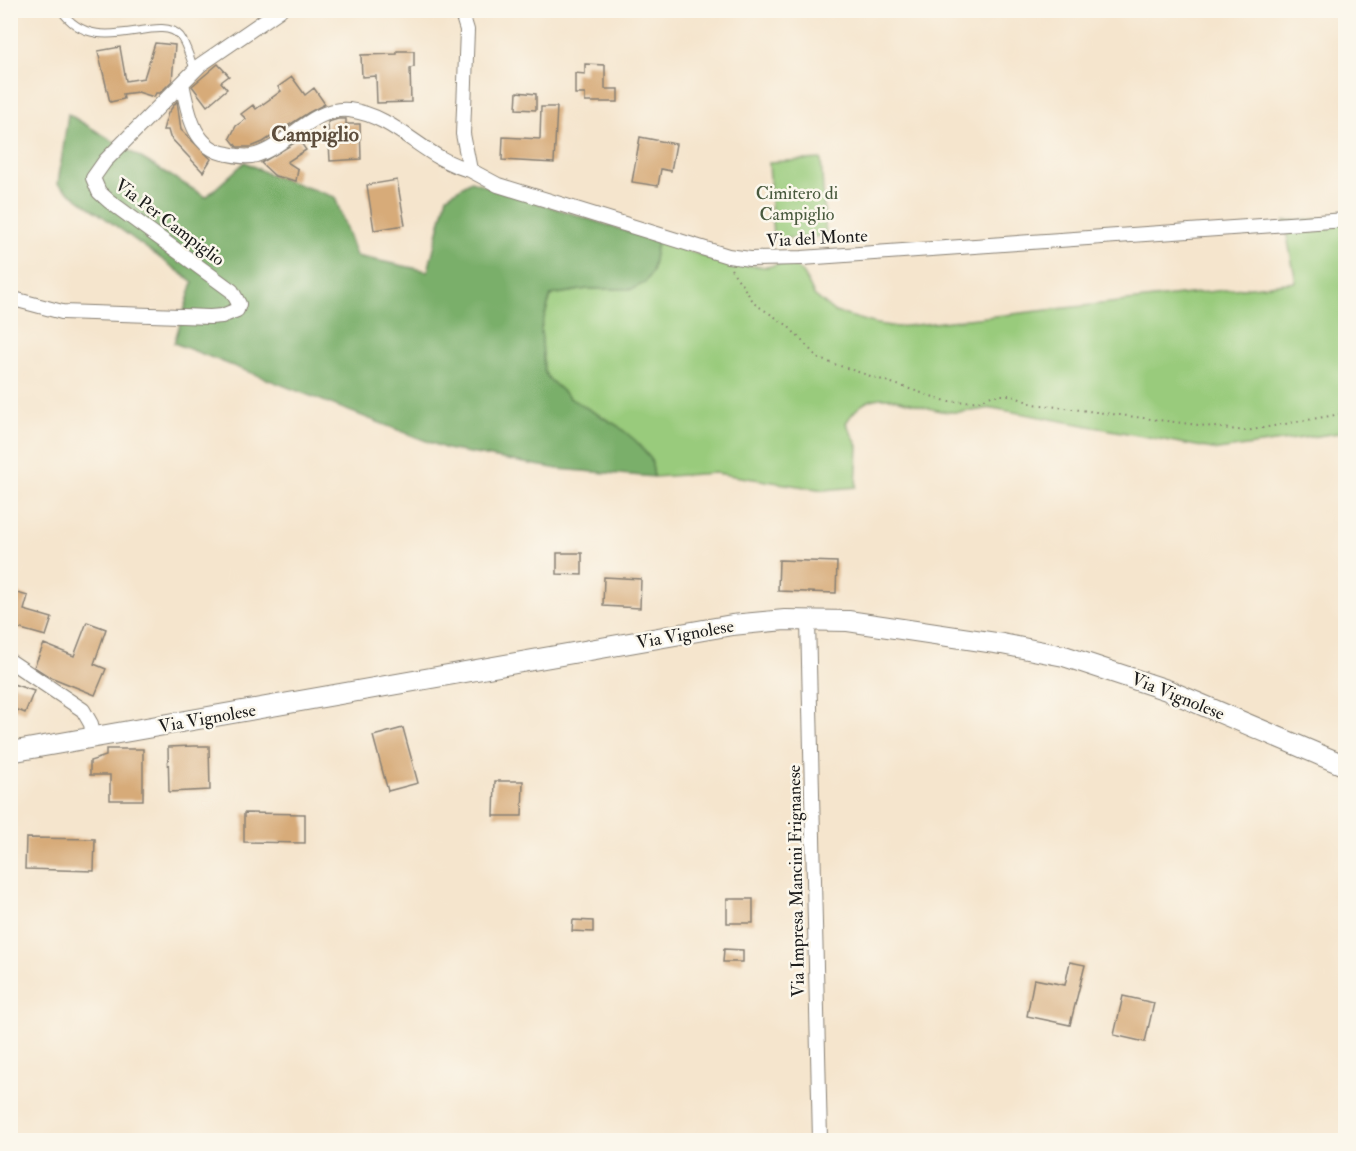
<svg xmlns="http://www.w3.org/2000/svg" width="1356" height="1151" font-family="'IM FELL Double Pica',serif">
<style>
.green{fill:#99cb7b;stroke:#5a744c;stroke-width:1.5}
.forest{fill:#7aaf6b;stroke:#4b6644;stroke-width:1.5}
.building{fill:#d7ab79}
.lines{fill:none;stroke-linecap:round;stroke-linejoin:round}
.lane-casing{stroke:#888074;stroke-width:9}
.street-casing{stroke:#888074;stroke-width:16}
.secondary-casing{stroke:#888074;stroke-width:22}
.path{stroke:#888074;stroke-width:2;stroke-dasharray:1.5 4.5;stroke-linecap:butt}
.lane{stroke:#fff;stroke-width:7}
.street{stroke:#fff;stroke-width:14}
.secondary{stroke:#fff;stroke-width:20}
.labels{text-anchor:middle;stroke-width:5;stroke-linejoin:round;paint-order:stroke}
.park-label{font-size:18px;fill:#48593d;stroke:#fbf7ec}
.street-label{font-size:18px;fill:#1c1c1c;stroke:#fbf7ec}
.quarter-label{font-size:21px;font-weight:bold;fill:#5d4e3d;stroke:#fbf7ec}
</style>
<rect width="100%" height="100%" fill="#fbf7ec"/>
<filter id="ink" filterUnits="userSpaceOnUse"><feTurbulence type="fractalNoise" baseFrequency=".0167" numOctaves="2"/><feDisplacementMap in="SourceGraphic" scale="12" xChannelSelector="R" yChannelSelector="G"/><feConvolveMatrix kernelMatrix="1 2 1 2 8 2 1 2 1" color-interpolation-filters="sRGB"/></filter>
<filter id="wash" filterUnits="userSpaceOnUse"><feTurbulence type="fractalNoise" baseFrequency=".008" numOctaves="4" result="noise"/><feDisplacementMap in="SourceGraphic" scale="24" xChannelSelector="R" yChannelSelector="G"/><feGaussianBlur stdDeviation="1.35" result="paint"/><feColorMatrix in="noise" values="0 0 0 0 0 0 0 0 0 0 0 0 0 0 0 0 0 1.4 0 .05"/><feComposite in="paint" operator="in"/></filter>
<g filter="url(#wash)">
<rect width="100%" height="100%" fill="#f5e5cd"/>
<!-- green -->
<path class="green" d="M821,159l5,77 -53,3 -4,-77z
M1345,218v214l-127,18 -226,-42c-16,3 -34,6 -51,3 -38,-7 -69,-31 -95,12l12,23 -2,41 -32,3 -109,-17 -61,4 -3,-18 -33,-33 -47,-27 -22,-20 -5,-8 -3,-43 10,-33 36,-6h30l35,-17 5,-31 72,23 38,3 16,-4 10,2 11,9 10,21 21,17 42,12 20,3 399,-45 -12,-61z"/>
<!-- forest -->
<path class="forest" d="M68,114l138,83 39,-35 23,12 67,23 21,59 72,15 19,-75 24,-15 186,60 -5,31 -7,11 -13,6h-45l-36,6 -10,33 3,43 5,8 22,20 47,27 18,15 15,18 3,18 -96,-8 -111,-20 -273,-106 19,-61 -135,-98z"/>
<g id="blocks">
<!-- building -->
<path class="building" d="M155,43l20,2 -3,36 -12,12h-4l-2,4 -16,-5 -15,2 1,5 -14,3 -12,-51 22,-4 6,34 18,-3z
M397,51h17v16l-4,1 1,34 -34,1 -1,-27 -14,1 -1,-22 36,-1z
M218,64l11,12 -8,6 6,7 -20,17 -15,-20z
M585,64l20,1v24h13v13h-33v-8h-10v-21l10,1z
M292,77l13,18 9,-7 11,16 -17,9 -45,29 -12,5h-14l-7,-9 6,-12 10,-7 -5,-5 12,-9 3,4 25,-18 -3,-4z
M517,92l19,2v16l-20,-1z
M177,101l4,29 30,29 -8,13 -33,-35 -2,-7h-5l5,-17z
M541,107h16l-3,56 -52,-3 1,-23 37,2z
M338,119h8v5h14l1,35 -31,2 -2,-39z
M640,137l36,7 -5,27 -10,-2 -3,17 -26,-4z
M299,140l7,10 -19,12 11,7 -2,12 -21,-5 -14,-13z
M397,180l8,45 -31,5 -7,-45z
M557,553h25v22l-25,-1z
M779,560l58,2 -1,31 -58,-2z
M604,577l37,2 -1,29 -37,-2z
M10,591l18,5 -4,14 28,8 -6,18 -36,-10z
M87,622l19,7 -12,35 12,5 -11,26 -47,-19 -14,-9 10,-23 30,12z
M10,683l24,8 -9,22 -15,-6z
M403,728l15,55 -30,8 -15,-55z
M193,746h16l1,44 -41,2 -1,-45z
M106,749h37v51h-33v-25h-20v-14l16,-5z
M495,781h28l-1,35h-28z
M244,813l61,1v29l-61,-1z
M26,838l69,1 -1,32 -69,-2z
M727,899h26v24h-26z
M573,920l20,1v11l-21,-1z
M724,949l19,1v12h-20z
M1070,962l15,3 -15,60 -43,-9 7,-37 31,6z
M1123,996l31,7 -9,39 -31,-7z"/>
</g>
</g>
<g filter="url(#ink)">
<use href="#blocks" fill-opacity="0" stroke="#888074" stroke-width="1.5"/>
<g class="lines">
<defs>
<path id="lane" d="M61,10c34,51 98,1 119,26 7,9 10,24 15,34"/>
<path id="street" d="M454,10l9,7 4,13 -4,104 7,36 28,15 230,71 22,3 52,-1 544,-38
M182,83c6,29 11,66 46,71 9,2 19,4 28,1 31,-9 58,-49 93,-45 48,6 75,49 121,60
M10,298l52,14 148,5 12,-1 15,-6 2,-6 -7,-13 -123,-90 -10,-9 -6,-14 12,-17 95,-96 80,-55
M808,620l12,520
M10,661l73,49 8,14 2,13"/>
<path id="secondary" d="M10,752l722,-127 53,-5 63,1 154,23 62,12 103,34 179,76"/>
</defs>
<!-- lane casing -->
<use href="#lane" class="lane-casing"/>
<!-- street casing -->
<use href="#street" class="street-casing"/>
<!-- secondary casing -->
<use href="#secondary" class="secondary-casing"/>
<!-- path -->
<path class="path" d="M731,269l24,35 32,21 32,34 130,43 30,-1 15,-6h16l23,9 213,27 100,-18"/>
<!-- lane -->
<use href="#lane" class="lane"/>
<!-- street -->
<use href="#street" class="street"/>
<!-- secondary -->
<use href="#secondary" class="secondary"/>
</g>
</g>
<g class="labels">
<!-- park labels -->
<g class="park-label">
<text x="797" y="199">Cimitero di<tspan x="797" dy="21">Campiglio</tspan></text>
</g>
<!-- street labels -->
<g class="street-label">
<text transform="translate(170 222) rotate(37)" y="6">Via Per Campiglio</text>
<text transform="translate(817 238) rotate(-3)" y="6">Via del Monte</text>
<text transform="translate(685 634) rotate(-10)" y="6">Via Vignolese</text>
<text transform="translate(1178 696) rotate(22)" y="6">Via Vignolese</text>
<text transform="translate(207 718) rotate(-10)" y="6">Via Vignolese</text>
<text transform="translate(796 881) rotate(-91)" y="6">Via Impresa Mancini Frignanese</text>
</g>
<!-- quarter labels -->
<g class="quarter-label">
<text x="315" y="141">Campiglio</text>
</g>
</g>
<!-- margin -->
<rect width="1356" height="1151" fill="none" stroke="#fbf7ec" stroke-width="36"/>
</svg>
